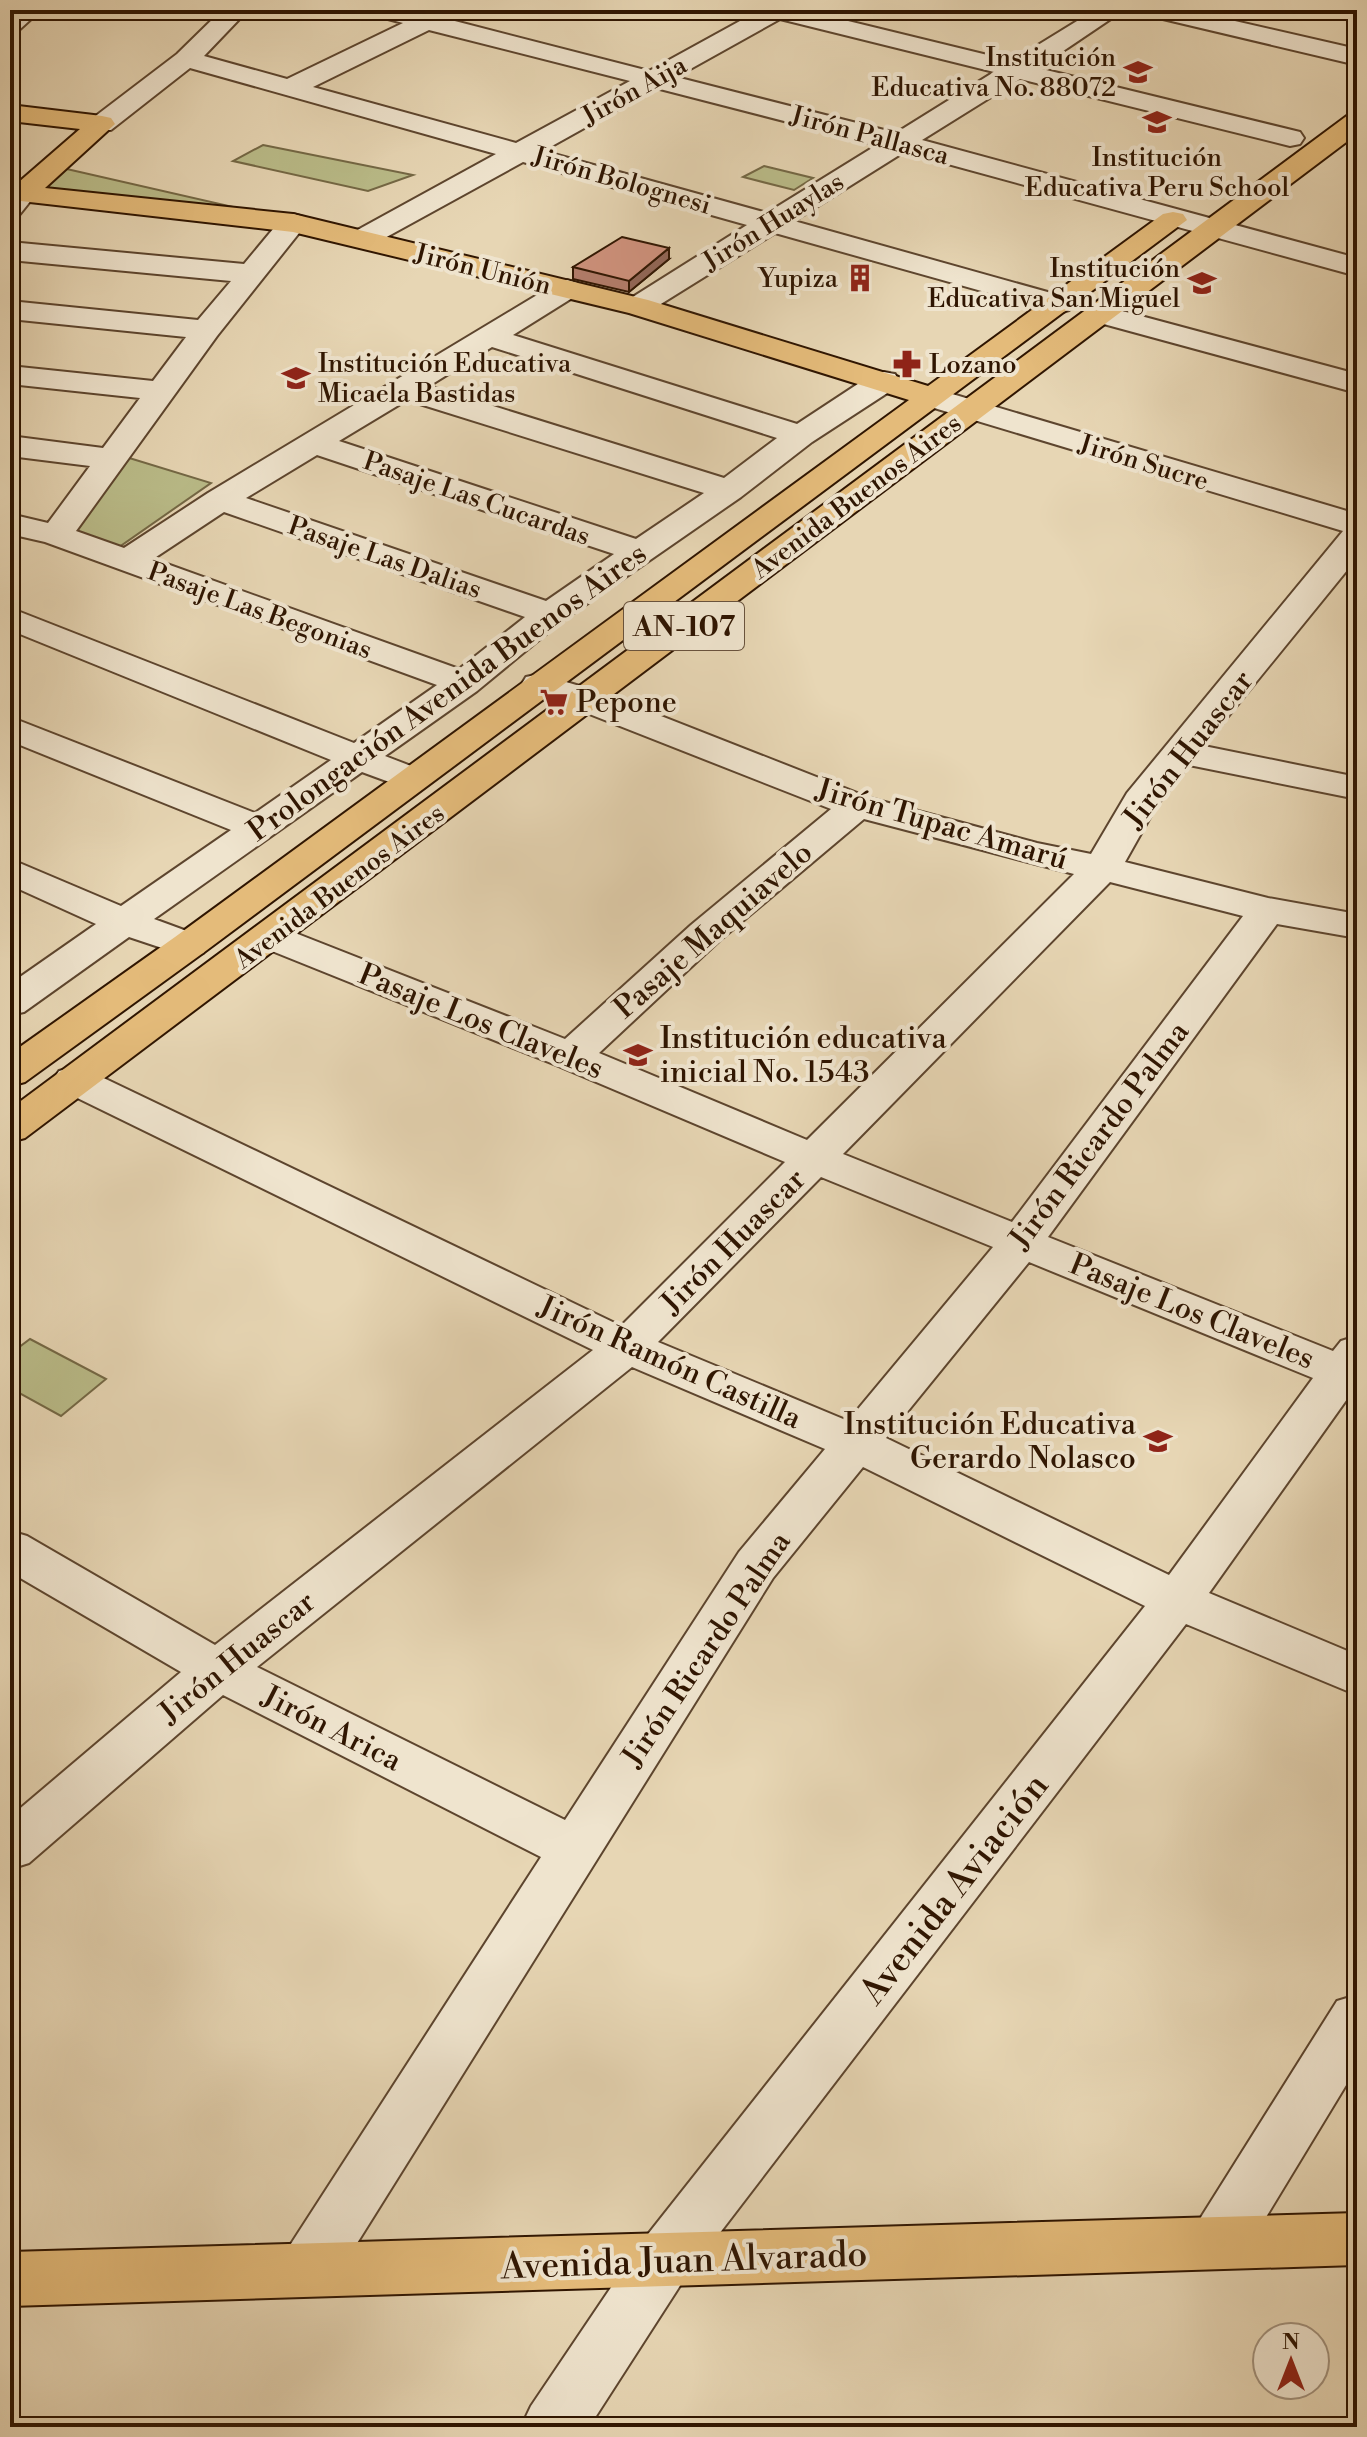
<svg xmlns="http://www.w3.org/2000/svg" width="1367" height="2437" font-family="'Libre Bodoni',serif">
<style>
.green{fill:#babc89;stroke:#746845;stroke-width:2}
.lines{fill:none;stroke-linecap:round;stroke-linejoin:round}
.minor-casing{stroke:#5d452e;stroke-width:4}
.major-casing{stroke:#2f1501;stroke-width:4}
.minor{fill:#efe4ce;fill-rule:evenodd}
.major{fill:#e4bb7a;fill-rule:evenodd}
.wall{fill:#b57f6e;stroke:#2f1501;stroke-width:2}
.shaded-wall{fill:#93685a;stroke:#2f1501;stroke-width:2}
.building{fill:#d29480;stroke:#2f1501;stroke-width:2}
.labels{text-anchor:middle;stroke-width:8;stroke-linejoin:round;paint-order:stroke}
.far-poi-label{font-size:26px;fill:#2f1501;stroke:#efe4ce;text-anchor:end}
.far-street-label{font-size:26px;fill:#2f1501;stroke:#efe4ce}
.shield{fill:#efe4ce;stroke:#69533e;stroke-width:2}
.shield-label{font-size:28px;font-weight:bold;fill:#2f1501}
.street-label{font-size:30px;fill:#2f1501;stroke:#efe4ce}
.poi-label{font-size:30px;fill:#2f1501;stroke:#efe4ce;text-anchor:start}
.near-street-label{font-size:36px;fill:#2f1501;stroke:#efe4ce}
</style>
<rect width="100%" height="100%" fill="#e7d6b4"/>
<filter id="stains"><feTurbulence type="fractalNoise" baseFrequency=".0025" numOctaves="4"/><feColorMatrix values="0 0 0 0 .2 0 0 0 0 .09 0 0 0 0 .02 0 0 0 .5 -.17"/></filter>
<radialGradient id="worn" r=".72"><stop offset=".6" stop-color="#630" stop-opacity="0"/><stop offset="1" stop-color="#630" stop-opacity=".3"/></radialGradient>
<!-- green -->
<path class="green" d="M263,145l150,30 -45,16 -135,-30z
M764,166l49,12 -19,12 -51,-13z
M58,167l184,42 -4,4 -206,-22z
M126,457l85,26 -102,71 -36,-17z
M30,1339l76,40 -45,37 -51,-28v-34z"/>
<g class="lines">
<defs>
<path id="minor" d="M13,10h28l-22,20 -9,3v-20z
M222,10h26l-44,46 83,23 116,-56 -30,-8 -3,-5 53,3 20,-3 7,6 -3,3 202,52 111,-61h43l209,51 83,-51h29l-86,58 262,64 4,6 -4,6 -10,2 -270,-67 -98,61 435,118v18l-453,-124 -110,69 275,77 5,6 -5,6 -10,3 -10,-3 -274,-77 -127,79 -10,3 -10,-3 -5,-6 5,-6 119,-75 -224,-63 -151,83 -10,3 -10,-3 -4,-6 4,-6 144,-79 -306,-86 -79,62h-18l-4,-6 4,-6 84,-64zM780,19l214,53 -98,61 -220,-56zM429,30l201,51 -114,62 -203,-56zM656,88l221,57 -110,68 -224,-62z
M1143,10h44l170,39v16l-211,-50z
M22,186l10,2 4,6 -16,20 -10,2v-25z
M293,214l10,3 4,6 -90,113 -141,195 48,17 84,-55 349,-210 10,-3 10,3 5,6 -5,6 -64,40 284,89 76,-50 11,-2 11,2 4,7 -4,7 -83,54 -71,55 -179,124 -85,70 -92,65 39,15 6,8 -6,8 -13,3 -49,-18 -208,147 49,18 6,8 -6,8 -14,4 -60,-20 -105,75 -14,3v-31l86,-60 -86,-39v-26l111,47 110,-76 -221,-89v-24l245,96 76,-53 -321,-130v-22l344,135 83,-58 -392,-143 -35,-8v-20l38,9 42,-57 -80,-10v-20l93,12 37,-50 -130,-14v-18l143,15 33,-44 -176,-18v-18l188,19 33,-39 -221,-21v-18l234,22 39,-47zM492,347l285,91 -53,40 -295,-92zM407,400l297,93 -68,46 -297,-98zM317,455l297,99 -68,47 -300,-103zM224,512l301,105 -66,52 -306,-110z
M1100,305l257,69v19l-268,-73 -4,-6 4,-6z
M932,388l425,126v44l-153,188 153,31v22l-168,-34 -32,40 -32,57 143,36 89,16v24l-80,-14 -229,313 285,114 8,-10 16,-5v58l-5,-2 -143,201 148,62v40l-171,-71 -503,657 -94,146h-68l10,-21 110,-163 504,-637 -282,-139 -90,111 -444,710 -21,8 -21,-8 -9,-19 9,-19 254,-393 -318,-162 -194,168 -19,6v-52l171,-145 -171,-100v-41l17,5 188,109 378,-295 -534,-261 -6,-9 6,-9 15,-4 15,4 532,255 164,-164 -229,-97 -299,-120 -6,-8 6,-8 14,-4 14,4 280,110 126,-114 140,-116 -257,-101 -48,-15 -5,-8 5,-8 13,-3 61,18 270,106 167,45 54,11 36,-61 216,-262 -422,-127 -5,-7 5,-7zM864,819l210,55 -267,266 -208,-87 120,-112zM1110,882l133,34 -231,306 -169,-68zM821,1177l172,70 -145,174 -190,-79zM1029,1262l284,116 -144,197 -283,-137zM632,1367l193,82 -86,103 -174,268 -308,-153z
M1357,1995v72l-117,193 -21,7 -21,-7 -9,-19 9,-19 139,-221z"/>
<path id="major" d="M10,105l92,11 9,2 4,6 -70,64 248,26 355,86 280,86 235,-172 10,-2 10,2 4,6 -984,733 -178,129 -15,4v-32l165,-117 734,-537 -280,-87 -336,-81 -281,-32v-12l68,-59 -70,-8z
M1357,113v21l-1332,1004 -15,4v-33l1338,-994z
M1357,2213v52l-1347,41v-54z"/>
</defs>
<!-- minor casing -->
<use href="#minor" class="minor-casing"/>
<!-- major casing -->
<use href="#major" class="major-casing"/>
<!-- minor -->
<use href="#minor" class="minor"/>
<!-- major -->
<use href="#major" class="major"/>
</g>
<!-- wall -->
<path class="wall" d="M669,259l-40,33 -56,-13v-12z"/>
<!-- shaded-wall -->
<path class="shaded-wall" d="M669,248v11l-40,33v-11z
M10,1318l3,19 -3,3z"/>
<!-- building -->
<path class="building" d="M622,237l47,11 -40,33 -56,-14z"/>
<!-- icons -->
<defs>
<symbol id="school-bare" viewBox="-9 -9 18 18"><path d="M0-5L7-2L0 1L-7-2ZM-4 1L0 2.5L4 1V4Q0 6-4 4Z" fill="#8f2418" stroke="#efe4ce" stroke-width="2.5" paint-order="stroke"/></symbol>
<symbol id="building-bare" viewBox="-9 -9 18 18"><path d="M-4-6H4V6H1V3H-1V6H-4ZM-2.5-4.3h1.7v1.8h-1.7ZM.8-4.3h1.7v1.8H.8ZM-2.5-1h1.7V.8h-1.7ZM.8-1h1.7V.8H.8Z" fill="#8f2418" stroke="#efe4ce" stroke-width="2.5" paint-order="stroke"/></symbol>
<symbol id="pharmacy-bare" viewBox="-9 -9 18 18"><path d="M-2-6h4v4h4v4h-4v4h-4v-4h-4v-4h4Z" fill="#8f2418" stroke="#efe4ce" stroke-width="2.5" paint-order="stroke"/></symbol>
<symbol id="supermarket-bare" viewBox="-9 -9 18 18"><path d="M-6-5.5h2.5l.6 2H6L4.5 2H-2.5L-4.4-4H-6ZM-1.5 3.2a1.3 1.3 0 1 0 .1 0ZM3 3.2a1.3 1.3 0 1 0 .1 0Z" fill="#8f2418" stroke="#efe4ce" stroke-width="2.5" paint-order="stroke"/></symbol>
</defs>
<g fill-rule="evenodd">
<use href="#school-bare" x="1118" y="52" width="40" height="40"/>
<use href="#school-bare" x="1137" y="102" width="40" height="40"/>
<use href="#building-bare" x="840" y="258" width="40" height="40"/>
<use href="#school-bare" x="1182" y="263" width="40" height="40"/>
<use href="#pharmacy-bare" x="887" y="344" width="40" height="40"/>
<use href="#school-bare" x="276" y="358" width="40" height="40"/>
<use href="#supermarket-bare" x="534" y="682" width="40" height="40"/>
<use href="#school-bare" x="618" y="1035" width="40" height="40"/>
<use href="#school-bare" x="1138" y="1421" width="40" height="40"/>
</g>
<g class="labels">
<!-- far-poi labels -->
<g class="far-poi-label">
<text x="1116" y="66">Institución<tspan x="1116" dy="30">Educativa No. 88072</tspan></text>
<text x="1157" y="166" text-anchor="middle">Institución<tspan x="1157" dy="30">Educativa Peru School</tspan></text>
<text x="1180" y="277">Institución<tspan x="1180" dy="30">Educativa San Miguel</tspan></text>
<text x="838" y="287">Yupiza</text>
<text x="318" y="372" text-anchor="start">Institución Educativa<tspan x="318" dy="30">Micaela Bastidas</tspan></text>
<text x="929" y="373" text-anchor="start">Lozano</text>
</g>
<!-- far-street labels -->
<g class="far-street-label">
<text transform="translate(634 90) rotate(-29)" y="9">Jirón Aija</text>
<text transform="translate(870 135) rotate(15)" y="9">Jirón Pallasca</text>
<text transform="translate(622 180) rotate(16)" y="9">Jirón Bolognesi</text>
<text transform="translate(773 221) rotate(-32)" y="9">Jirón Huaylas</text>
<text transform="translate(483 269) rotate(14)" y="9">Jirón Unión</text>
<text transform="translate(1144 462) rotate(17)" y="9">Jirón Sucre</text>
<text transform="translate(856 496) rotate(-37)" y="9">Avenida Buenos Aires</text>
<text transform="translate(477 498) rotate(19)" y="9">Pasaje Las Cucardas</text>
<text transform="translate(385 557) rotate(19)" y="9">Pasaje Las Dalias</text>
<text transform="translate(260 610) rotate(20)" y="9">Pasaje Las Begonias</text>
<text transform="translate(339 886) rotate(-37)" y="9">Avenida Buenos Aires</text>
</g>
<!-- shield labels -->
<rect class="shield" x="624" y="602" width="120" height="48" rx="6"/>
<g class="shield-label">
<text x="684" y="636">AN-107</text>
</g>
<!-- street labels -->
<g class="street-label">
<text transform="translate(447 692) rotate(-36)" y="10">Prolongación Avenida Buenos Aires</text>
<text transform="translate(1188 749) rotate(-52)" y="10">Jirón Huascar</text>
<text transform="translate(942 824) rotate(16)" y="10">Jirón Tupac Amarú</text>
<text transform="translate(713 930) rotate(-41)" y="10">Pasaje Maquiavelo</text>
<text transform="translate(481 1021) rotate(22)" y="10">Pasaje Los Claveles</text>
<text transform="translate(1099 1135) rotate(-53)" y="10">Jirón Ricardo Palma</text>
<text transform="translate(733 1241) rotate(-45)" y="10">Jirón Huascar</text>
<text transform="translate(1192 1311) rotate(22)" y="10">Pasaje Los Claveles</text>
<text transform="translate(670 1362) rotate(24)" y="10">Jirón Ramón Castilla</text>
<text transform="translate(706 1649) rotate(-56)" y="10">Jirón Ricardo Palma</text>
<text transform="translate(237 1657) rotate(-39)" y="10">Jirón Huascar</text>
<text transform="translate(332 1728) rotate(27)" y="10">Jirón Arica</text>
</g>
<!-- poi labels -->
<g class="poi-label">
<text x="576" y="712">Pepone</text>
<text x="660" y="1048">Institución educativa<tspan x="660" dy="34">inicial No. 1543</tspan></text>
<text x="1136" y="1434" text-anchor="end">Institución Educativa<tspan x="1136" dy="34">Gerardo Nolasco</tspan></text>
</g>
<!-- near-street labels -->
<g class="near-street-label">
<text transform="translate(953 1888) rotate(-52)" y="13">Avenida Aviación</text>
<text transform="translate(684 2259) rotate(-2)" y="13">Avenida Juan Alvarado</text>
</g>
</g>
<!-- margin -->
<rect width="1367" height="2437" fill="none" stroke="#e7d6b4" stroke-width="40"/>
<rect x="12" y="12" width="1343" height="2413" fill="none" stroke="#2f1501" stroke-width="4"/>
<rect x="20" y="20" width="1327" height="2397" fill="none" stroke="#2f1501" stroke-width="2"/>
<!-- north arrow -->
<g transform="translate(1291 2361)"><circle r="38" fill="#efe4ce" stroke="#a2917c" stroke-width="2"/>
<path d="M0-6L14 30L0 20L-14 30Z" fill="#8f2418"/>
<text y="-12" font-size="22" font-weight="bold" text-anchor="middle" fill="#2f1501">N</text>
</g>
<rect width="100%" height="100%" filter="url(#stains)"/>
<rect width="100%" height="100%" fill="url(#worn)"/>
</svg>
